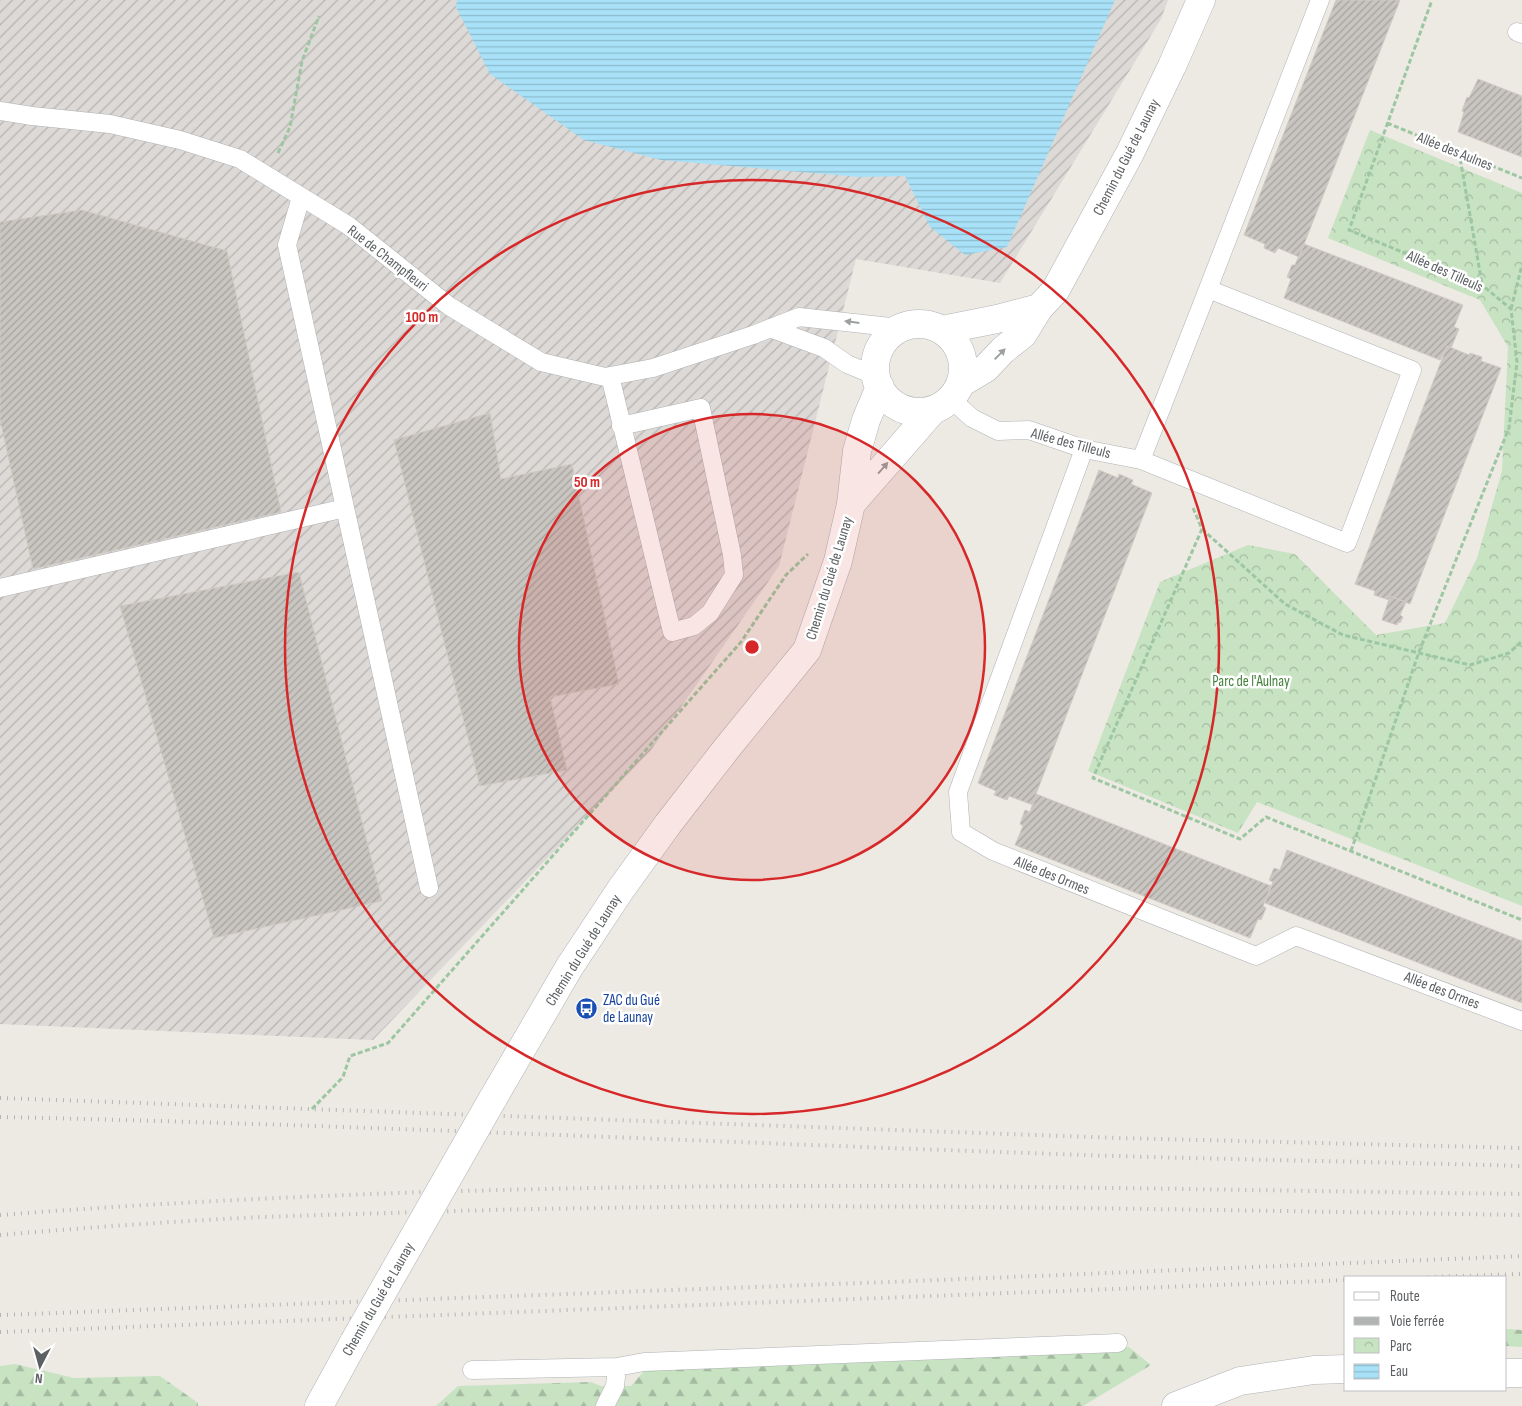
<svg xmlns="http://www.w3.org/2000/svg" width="1522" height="1406" font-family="'Sofia Sans Condensed',sans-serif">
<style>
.industrial{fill:url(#industrial-furrows)}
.forest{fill:url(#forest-firs)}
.park{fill:url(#park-crowns)}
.water{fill:url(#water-rules)}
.building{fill:url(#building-hatch);stroke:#d1cac3}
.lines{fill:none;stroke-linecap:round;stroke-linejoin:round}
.service-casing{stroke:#afb2b5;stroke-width:19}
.minor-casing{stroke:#afb2b5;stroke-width:29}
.path{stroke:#9dc6a2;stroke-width:3;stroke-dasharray:5 2.5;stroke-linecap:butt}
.service{stroke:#fff;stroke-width:18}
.minor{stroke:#fff;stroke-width:28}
.rail{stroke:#b2b3b3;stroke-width:4;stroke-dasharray:1 6;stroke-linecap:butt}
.minor-bridge-casing{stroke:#afb2b5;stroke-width:29;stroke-linecap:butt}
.minor-bridge{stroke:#fff;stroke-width:28}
.oneway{fill:#9da0a1}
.ring{fill:none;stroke:#d62828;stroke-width:2.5}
.labels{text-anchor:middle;stroke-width:5;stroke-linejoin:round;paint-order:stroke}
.street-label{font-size:15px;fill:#5c6063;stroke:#fff}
.park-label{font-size:15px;fill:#44823c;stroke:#fff}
.transit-label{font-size:15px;fill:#164399;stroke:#fff;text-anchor:start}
.centre{fill:#d62828;stroke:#fff;stroke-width:2.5}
.ring-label{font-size:15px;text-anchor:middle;font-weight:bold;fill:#d62828;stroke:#fff;stroke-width:5;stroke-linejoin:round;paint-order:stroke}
</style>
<defs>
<pattern id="industrial-furrows" width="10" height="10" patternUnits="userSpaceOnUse" patternTransform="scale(1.25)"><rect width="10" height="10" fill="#dcd9d6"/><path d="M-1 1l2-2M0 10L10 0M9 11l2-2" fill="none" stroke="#b6b3b1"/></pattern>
<pattern id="forest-firs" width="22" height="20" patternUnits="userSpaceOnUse" patternTransform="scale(1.25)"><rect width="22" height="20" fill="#c7e3c2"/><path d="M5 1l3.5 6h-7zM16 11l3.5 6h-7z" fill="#a5bba1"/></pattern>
<pattern id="park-crowns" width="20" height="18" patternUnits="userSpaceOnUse" patternTransform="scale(1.25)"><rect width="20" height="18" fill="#c7e3c2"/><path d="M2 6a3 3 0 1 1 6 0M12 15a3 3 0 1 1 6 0" fill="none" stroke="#a5bba1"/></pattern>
<pattern id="water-rules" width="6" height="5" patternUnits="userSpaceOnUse" patternTransform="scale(1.25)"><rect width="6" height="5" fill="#a9e2f8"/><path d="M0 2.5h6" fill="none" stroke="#8dbbcc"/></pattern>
<pattern id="building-hatch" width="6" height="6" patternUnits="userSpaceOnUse" patternTransform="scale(1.25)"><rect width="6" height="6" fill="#c9c5c0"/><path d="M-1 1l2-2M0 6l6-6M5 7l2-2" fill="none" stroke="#a6a3a0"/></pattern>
</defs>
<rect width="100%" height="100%" fill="#edeae4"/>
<!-- industrial -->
<path class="industrial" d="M0,0h1168l-7,19 -161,264 -144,-24 -77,307 -128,184 -278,290 -373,-16z"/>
<!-- forest -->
<path class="forest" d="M1506,1329l16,1v17l-16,-1z
M1129,1347l22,18 -68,41h-647l22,-20 133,-4 10,4h30l13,-15 449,-21z
M15,1364l59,14 86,-2 38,27v3h-198v-40z"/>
<!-- park -->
<path class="park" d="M1370,130l152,63v713l-265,-104 -19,31 -150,-62 72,-189 88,-37 47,9 81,81 69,-12 32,-65 25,-87 6,-124 -28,-47 -152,-62z"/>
<!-- water -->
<path class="water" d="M457,0h658l-108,247 -42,8 -35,-28 -25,-51 -45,1 -199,-17 -77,-20 -94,-66 -34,-67z"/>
<!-- building -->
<path class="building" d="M1336,0h64l-101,257 -21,-9 -3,5 -11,-5 1,-4 -21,-9z
M1478,79l44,17v61l-64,-25 6,-20 -2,-1 5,-14 2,1z
M82,210l145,41 54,261 -248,57 -33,-150v-197z
M1304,244l159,61 -9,22 5,2 -8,19 -4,-2 -7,14 -156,-62 7,-19 -4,-2 5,-12h3z
M1447,346l22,9 1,-2 12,4 -1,4 20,7 -91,236 -20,-8 -1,4 -15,-5 1,-4 -20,-7z
M490,413l11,66 71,-15 47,220 -69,13 17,73 -87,16 -86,-346z
M1099,470l19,8 1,-4 14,6 -2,4 21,9 -116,301 -3,11 -24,-9 -2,4 -13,-5 2,-4 -18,-8z
M299,572l83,329 -168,37 -94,-332z
M1390,596l16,6 -6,13 3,2 -3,6 -2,-1 -1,3 -15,-5z
M1036,794l235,92 -8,20 3,2 -5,12 -3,-1 -8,19 -235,-93 8,-19 -3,-2 5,-14 5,2z
M1287,850l235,91v62l-257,-100 8,-21 -4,-2 5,-12 6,2z"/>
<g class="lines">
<defs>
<path id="service" d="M1517,32l5,2
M0,111l32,5 78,8 70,16 60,19 109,67 100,80 92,56 64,15 48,-9 100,-33 46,-18 101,11
M301,197l-14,48 142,643
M1208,289l112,-289
M770,328l54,20 23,16 29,12
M610,376c20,86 41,171 62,256l22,-6 16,-13 24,-38 -2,-20 -31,-147 -80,18
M951,399l21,19 26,13 31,-1 55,19 57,11 206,83 65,-173 -204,-81 -67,171
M1084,449l-126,343 3,40 32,19 263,105 40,-20 226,85
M0,588l345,-80
M472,1370l145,-3 27,-5 474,-19
M605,1406l10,-20 2,-19"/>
<path id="minor" d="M875 368a44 44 0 1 1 88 0a44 44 0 1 1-88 0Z
M942,330l55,-11 42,-11
M961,383l25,-15 17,-18 20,-16 16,-26 16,-17 75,-138 42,-87 29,-66
M851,504l82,-94
M492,1100l78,-134 51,-77 47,-65 59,-76 80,-98 31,-89 13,-57 6,-53 9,-31 14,-33
M1506,1373h16
M319,1406l35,-64
M1176,1406l64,-25 74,-11 32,-1"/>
</defs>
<!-- service casing -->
<use href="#service" class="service-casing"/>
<!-- minor casing -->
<use href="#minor" class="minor-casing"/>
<!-- path -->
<path class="path" d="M1387,123l135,55
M1459,152l23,132
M278,153l12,-26 12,-66 17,-45
M1511,309l11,-44
M1193,508l9,21 -109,249 147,61 26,-22 256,103
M1202,529l83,75 58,31 127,30 39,-12 13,-12
M1351,851l68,-199 90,-224 8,-66 -6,-53 -29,-24 -133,-55 83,-230
M312,1109l31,-32 7,-21 38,-13 353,-401 45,-67 22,-21"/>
<!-- service -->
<use href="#service" class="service"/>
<!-- minor -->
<use href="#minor" class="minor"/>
<!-- rail -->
<path class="rail" d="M0,1098l1119,40 403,10
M0,1117c372,8 744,27 1117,39 135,4 270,6 405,10
M0,1215c259,-20 520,-28 780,-29 247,-1 495,5 742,8
M0,1235c69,-6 137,-11 206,-15 61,-4 122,-5 184,-7 377,-13 755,-4 1132,2
M1428,1277l94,-3
M0,1315l889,-33 633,-26
M0,1332l1346,-52"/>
<defs>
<path id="minor-bridge" d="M354,1342l138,-242"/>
</defs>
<!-- minor-bridge casing -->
<use href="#minor-bridge" class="minor-bridge-casing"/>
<!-- minor-bridge -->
<use href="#minor-bridge" class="minor-bridge"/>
</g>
<!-- one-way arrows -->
<defs><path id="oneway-solid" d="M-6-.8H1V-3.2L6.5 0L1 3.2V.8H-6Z" transform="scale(1.25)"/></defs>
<g class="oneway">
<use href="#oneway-solid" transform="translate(852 322) rotate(-173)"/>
<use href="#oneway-solid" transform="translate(1000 354) rotate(-45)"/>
<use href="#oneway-solid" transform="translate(883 468) rotate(-49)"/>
</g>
<!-- distance rings -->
<circle cx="752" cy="647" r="233" fill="#d62828" fill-opacity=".12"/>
<g class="ring">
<circle cx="752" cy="647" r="233"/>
<circle cx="752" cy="647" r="467"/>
</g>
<!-- icons -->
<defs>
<symbol id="bus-disc" viewBox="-11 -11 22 22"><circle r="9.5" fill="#1a4fb4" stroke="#fff"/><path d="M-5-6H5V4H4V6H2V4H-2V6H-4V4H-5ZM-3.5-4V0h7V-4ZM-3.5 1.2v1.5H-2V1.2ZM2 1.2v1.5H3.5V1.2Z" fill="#fff"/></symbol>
</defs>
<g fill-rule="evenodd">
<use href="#bus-disc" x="574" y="996" width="25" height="25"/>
</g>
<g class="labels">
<!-- street labels -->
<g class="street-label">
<text transform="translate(1455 151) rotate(22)" y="5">Allée des Aulnes</text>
<text transform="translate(1126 157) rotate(-63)" y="5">Chemin du Gué de Launay</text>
<text transform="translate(388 258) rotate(38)" y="5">Rue de Champfleuri</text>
<text transform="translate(1445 271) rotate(24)" y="5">Allée des Tilleuls</text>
<text transform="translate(1071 443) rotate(15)" y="5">Allée des Tilleuls</text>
<text transform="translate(829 578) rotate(-73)" y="5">Chemin du Gué de Launay</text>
<text transform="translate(1052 875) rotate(22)" y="5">Allée des Ormes</text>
<text transform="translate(583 950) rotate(-58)" y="5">Chemin du Gué de Launay</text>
<text transform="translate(1442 990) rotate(21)" y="5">Allée des Ormes</text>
<text transform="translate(378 1299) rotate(-60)" y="5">Chemin du Gué de Launay</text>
</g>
<!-- park labels -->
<g class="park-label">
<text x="1251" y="686">Parc de l'Aulnay</text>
</g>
<!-- transit labels -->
<g class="transit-label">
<text x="603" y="1005">ZAC du Gué<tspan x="603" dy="17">de Launay</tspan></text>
</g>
</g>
<circle cx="752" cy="647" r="8" class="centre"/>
<g class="ring-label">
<text x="422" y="322">100 m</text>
<text x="587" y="487">50 m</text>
</g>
<!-- legend -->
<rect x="1344" y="1276" width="162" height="115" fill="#ffffff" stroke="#bebfc1"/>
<rect x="1354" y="1292" width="25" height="8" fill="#ffffff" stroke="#bebfc1"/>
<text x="1390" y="1301" font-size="15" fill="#5c6063">Route</text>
<rect x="1354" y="1317" width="25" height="8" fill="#b2b3b3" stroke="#bebfc1"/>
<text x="1390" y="1326" font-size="15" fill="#5c6063">Voie ferrée</text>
<rect x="1354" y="1338" width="25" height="15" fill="url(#park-crowns)" stroke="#bebfc1"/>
<text x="1390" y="1351" font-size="15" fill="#5c6063">Parc</text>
<rect x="1354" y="1364" width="25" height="15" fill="url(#water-rules)" stroke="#bebfc1"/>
<text x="1390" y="1376" font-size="15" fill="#5c6063">Eau</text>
<!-- north arrow -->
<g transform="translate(40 1366) rotate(186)" stroke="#ffffff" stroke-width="4" paint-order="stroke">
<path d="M0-4L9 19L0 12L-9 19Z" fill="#5c6063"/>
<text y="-8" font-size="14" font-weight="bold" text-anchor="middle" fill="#5c6063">N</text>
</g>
</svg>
